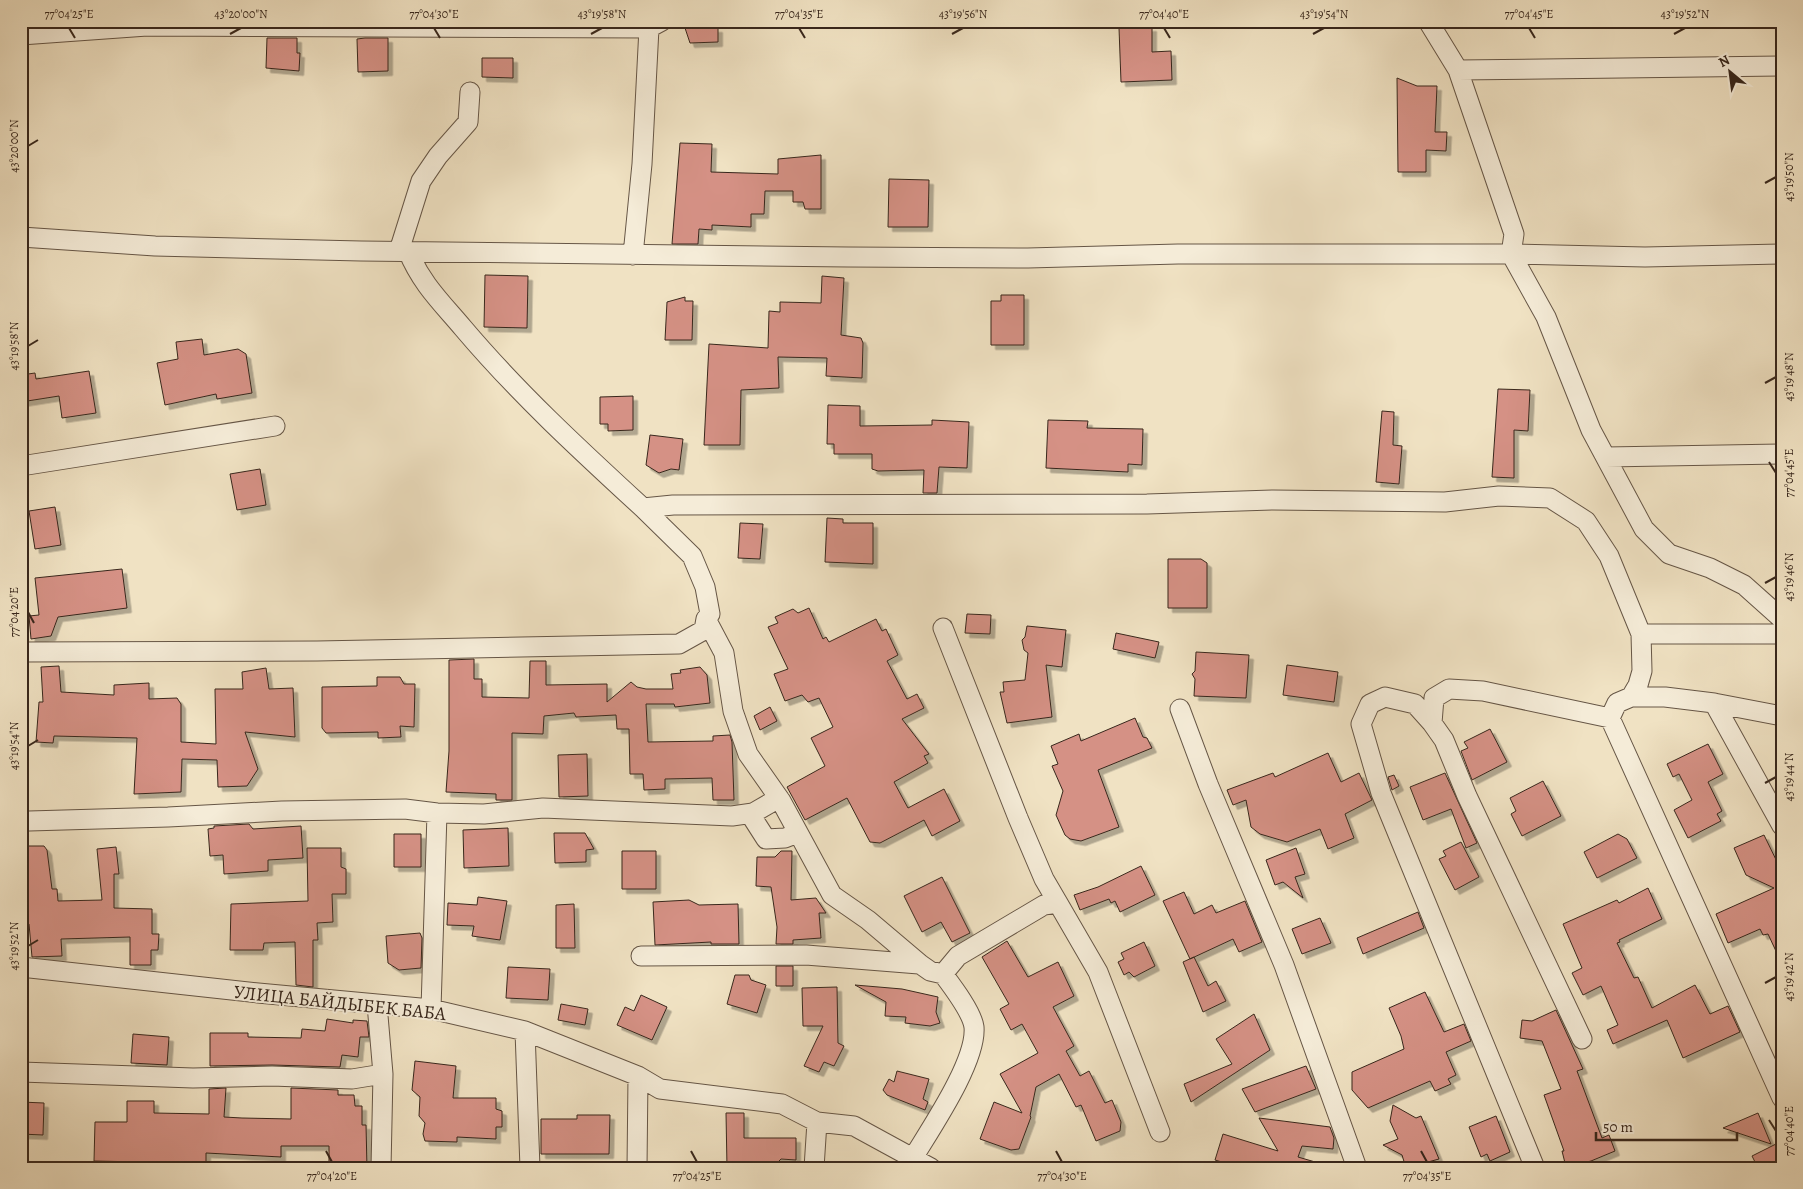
<svg xmlns="http://www.w3.org/2000/svg" width="1803" height="1189" font-family="Alegreya,serif">
<style>
.building{fill:#d59185;stroke:#38271c;filter:url(#shadow)}
.lines{fill:none;stroke-linecap:round;stroke-linejoin:round}
.street-casing{stroke:#665646;stroke-width:21}
.street{stroke:#f5ecd8;stroke-width:19}
.ticks{fill:none;stroke:#38271c;stroke-width:2}
.labels{text-anchor:middle;stroke-width:4;stroke-linejoin:round;paint-order:stroke}
.street-label{font-size:19px;fill:#38271c;stroke:#f5ecd8}
.neatline{fill:none;stroke:#38271c;stroke-width:2}
.ticks-label{font-size:12px;text-anchor:middle;fill:#38271c}
</style>
<defs>
<filter id="shadow"><feDropShadow dx="4.5" dy="4.5" stdDeviation="0" flood-color="#0004"/></filter>
</defs>
<rect width="100%" height="100%" fill="#f0e2c3"/>
<filter id="stains"><feTurbulence type="fractalNoise" baseFrequency=".004" numOctaves="4"/><feColorMatrix values="0 0 0 0 .2 0 0 0 0 .09 0 0 0 0 .02 0 0 0 .5 -.17"/></filter>
<radialGradient id="worn" r=".72"><stop offset=".6" stop-color="#630" stop-opacity="0"/><stop offset="1" stop-color="#630" stop-opacity=".3"/></radialGradient>
<!-- building -->
<path class="building" d="M1152,27v25l19,-1 1,29 -51,2 -2,-54z
M685,28h33v14l-28,1z
M267,38h30v15h3l-1,18 -33,-3z
M365,38h23v33l-30,1 -1,-33z
M482,58h31v20l-31,-1z
M1397,78l20,8h20l-2,46h12l-1,19 -20,-1v22h-28z
M680,143l32,1 -1,28 67,2v-15l43,-4v54h-16l-2,-7h-10v-11h-28l-1,23h-13v13l-39,-2v5l-13,-1 -1,15h-26z
M889,179l40,1 -1,47h-40z
M485,275l43,1 -1,52 -43,-1z
M822,276l22,2 -3,57 20,3 2,5 -1,35 -36,-2 1,-18 -49,-1 1,31 -38,2 -1,55h-36l5,-101 59,4 1,-37 11,1v-10l41,1z
M1001,295h23v50h-33v-44h10z
M685,297v4h8l-1,39h-27l2,-38z
M202,339l2,16 34,-6 8,5 6,39 -35,6 -1,-5 -51,11 -8,-42 21,-4 -2,-17z
M89,371l7,42 -34,5 -3,-22 -38,6v-27l14,-2 1,6z
M1498,389l32,1 -2,41 -14,-1v48l-22,-1z
M633,396v34l-25,1v-7h-8v-27z
M828,405l32,1v20l72,-1v-5l37,2 -2,46 -28,-1 -2,26h-14l1,-23 -46,1 -6,-2v-15h-38v-10h-7z
M1382,411l12,1 -1,33 9,1 -3,38 -23,-2z
M1048,420l40,1 -1,7 56,1 -1,36 -14,-1v8l-82,-4z
M650,435l33,4 -4,31 -8,-1 -12,4 -13,-8z
M260,469l6,36 -29,5 -7,-36z
M55,507l6,38 -26,4 -6,-38z
M827,518l16,1v4h30v41l-48,-2z
M740,523l23,1 -3,35 -22,-1z
M1168,559h33l6,4v45h-39z
M122,569l5,39 -69,9 -7,19 -20,3 -2,-23 10,-1 -4,-37z
M809,608l14,31 3,-2 3,5 47,-23 6,12 4,-2 12,26 -11,6 20,38 10,-5 7,14 -22,11 27,35 -5,2 4,7 -34,19 14,26 36,-19 16,32 -28,15 -8,-16 -44,23 -10,-1 -23,-44 -42,22 -18,-33 38,-21 -14,-28 22,-11 -14,-29 -11,4 -6,-7 -17,6 -11,-27 14,-5 -20,-42 10,-4 -3,-6 18,-8 5,4z
M967,614l24,1 -1,19 -25,-1z
M1027,626l39,4 -4,37 -16,-2 6,52 -45,6 -7,-31h4l-1,-10 22,-2 3,-27 -4,-3 -2,-10 3,-3z
M1116,633l43,9 -4,16 -42,-9z
M1196,652l53,3 -3,43 -52,-2 1,-17 -3,-5 3,-3z
M474,659v20h8v18l47,1 1,-37h16v24l61,-1v18l24,-20 6,5 9,2h27l-2,-15 10,-1 -1,-3 20,-3 7,8 3,28 -35,4 -1,-3h-28l2,38 65,-1v-5l17,-1 2,7 2,58h-21l-1,-22 -47,1v10l-21,1 -1,-16h-13l-1,-45h-12l-1,-14 -40,2 -2,-4 -30,3 -1,18 -31,-1v67h-16v-6l-50,-2 3,-41v-91z
M1287,665l51,7 -4,30 -51,-7z
M59,666l2,26 53,3v-10l35,-2v16l28,-1 4,6v38l35,2 -1,-55h28l-1,-17 24,-4 3,21 24,-1 2,49 -50,-5 13,37 -11,17 -29,1 -1,-27 -35,-1 -1,33 -47,2 3,-56 -83,-2 -1,7 -17,-1 3,-40h4l-2,-35z
M377,677h23l4,7h11l-1,43 -14,-1 1,11 -23,1v-6l-52,1 -4,-5v-41l55,-1z
M770,707l7,14 -17,9 -6,-14z
M1135,718l8,19 4,1 5,10 -54,22 21,57 -38,14 -11,-2 -5,-4 -9,-20 7,-24 -11,-25 6,-2 -7,-18 28,-12 2,7z
M1490,729l17,33 -35,18 -11,-29 7,-3 -4,-6z
M1708,744l15,30 -15,8 14,29 -5,3 4,7 -33,17 -14,-28 18,-10 -13,-26 -6,3 -6,-13z
M1328,753l13,29 18,-9 13,27 -27,14 9,24 -26,11 -8,-20 -33,13 -27,-8 -9,-7 -5,-27 -13,5 -6,-15 46,-17 2,4z
M587,754l1,42 -29,1 -1,-42z
M1445,773l32,70 -11,5 -15,-39 -28,11 -13,-33z
M1394,775l5,11 -7,4 -4,-13z
M1543,781l18,35 -39,20 -11,-22 5,-3 -6,-13z
M249,824l4,5 48,-3 2,32 -35,2v11l-44,3 -1,-19 -13,1 -2,-27 6,-1v-2z
M508,828l1,38 -45,2 -1,-38z
M554,833h31l9,16 -8,1v12l-31,1z
M394,834h27v33h-27z
M1618,834l9,5 10,19 -40,20 -13,-26z
M1764,835l18,37v92l-14,-30 -5,1 -3,-6 -32,14 -12,-29 58,-26 -28,-13 -12,-27z
M1461,842l18,35 -24,13 -16,-31 7,-3 -3,-5z
M21,846h23l3,4 5,39h5l1,12 44,-1 -5,-51 19,-2 3,27h-5v34l38,1v25h7l-1,16h-7v15h-21v-28l-69,2 1,17 -30,1 -3,-33h-8z
M307,848h34v19l5,2v25h-14l1,28 -16,1 1,17h-5v47l-17,-2 -1,-43 -31,1 -1,7h-33l1,-46 77,-3z
M1296,848l9,26 -10,3 8,21 -20,-16 -8,3 -9,-25z
M622,851h34v38h-34z
M781,851h11l-1,49 25,-2 10,15h-7l2,25 -28,2v4h-17l1,-17 -6,-40 -15,-1 1,-29h18z
M1141,866l14,29 -35,17 -5,-11 -4,2 -2,-4 -29,11 -6,-15 24,-8z
M942,877l28,56 -18,9 -11,-20 -19,10 -18,-36z
M1648,888l14,31 -43,21 1,2 -3,1 17,35 4,-1 14,31 43,-23 15,29 18,-8 12,26 -57,26 -16,-38 -54,24 -6,-14 11,-5 -17,-39 -18,9 -11,-22 10,-5 -19,-44 54,-24 2,3z
M1184,892l10,22 18,-9 4,8 29,-12 17,41 -23,10 -6,-13 -43,20 -27,-58z
M478,897l29,4 -7,39 -28,-4 2,-10 -27,-1 1,-22 29,2z
M689,900l10,5 39,-1 1,40h-28v-2l-56,3 -2,-43z
M574,904l1,44h-19v-43z
M1418,912l6,16 -61,26 -6,-16z
M1320,918l11,25 -29,11 -10,-25z
M420,933l2,5 -1,30 -22,2 -11,-7 -2,-27z
M1007,941l21,36 30,-15 16,34 -21,11 21,39 -8,5 14,25 9,-5 16,32 7,-3 9,22 -1,9 -24,10 -15,-36 -5,2 -17,-33 -23,13 -6,29 1,1 -12,32 -8,1 -31,-11 14,-37 28,11 -22,-39 38,-21 -16,-29 -11,6 -11,-21 9,-5 -27,-47z
M1144,942l11,24 -21,11 -5,-5 -5,3 -6,-13 6,-3 -3,-6z
M1194,957l14,29 8,-5 10,20 -23,11 -20,-50z
M776,966h17v20h-17z
M508,967l42,2 -2,31 -42,-2z
M735,975h14l2,5 15,5 -9,28 -30,-9z
M855,985l47,4 36,8 -2,15 4,11 -10,3 -25,-3 1,-6 -21,-1 1,-14z
M837,987l1,56 6,3 -10,20 -10,-4 -5,10 -15,-6 19,-40h-20l-1,-38z
M1425,992l19,40 20,-8 7,17 -25,11 10,23 -8,4 3,5 -16,7 -5,-10 -62,27 -16,-18v-18l52,-23 -3,-13 -12,-28z
M641,995l26,12 -15,33 -35,-15 8,-18 9,4z
M561,1004l27,5 -3,16 -27,-5z
M1556,1010l27,59 -6,2 25,67 7,-3 6,16 -24,10 -25,6 -4,-16h2l-20,-56 17,-6 -19,-48 -22,-3 2,-18 10,1z
M1254,1014l16,36 -79,52 -7,-18 48,-20 -16,-25z
M327,1019l26,4v-3l14,1 2,16h-9l-2,20 -16,-2 -2,12 -68,-2 -62,1v-33h38v4l53,1 1,-9 23,2z
M133,1034l36,3 -2,28 -36,-2z
M415,1061l41,5 -3,32h43v11l6,2v16h-6v12l-39,-2v5l-32,-1 -2,-7 2,-11 -6,-7 1,-19 -8,-7z
M1306,1066l10,23 -61,23 -13,-23z
M897,1071l32,8 -6,20 5,3 -3,8 -38,-15 -4,-5 6,-11 5,3z
M226,1088l-2,29 18,1 49,1v-31l47,2v5h16l1,11h7v19h4l1,43h-38v-22h-48v11l-75,-4v11l-32,-1v5h-34l1,-6 -47,-1 1,-39h32v-21h27v12l55,1v-25z
M21,1102l23,1 -1,32 -22,-1z
M1393,1105l23,13 5,-2 18,43 -33,9 -4,-13 -19,-10 15,-6 -8,-18z
M726,1113h18v25h52v22l-15,-1 -9,9h-45z
M1758,1113l13,31 -48,-16z
M577,1115h33l-1,39h-68v-35h36z
M1496,1116l14,36 -20,9 -3,-7 -6,3 -12,-30z
M1259,1118l71,9 4,11 -1,11 -31,-3 -4,11 24,7 -1,4h-79l-27,-8 8,-26 55,17z
M1776,1144l6,12v12h-24l-6,-12z"/>
<g class="lines">
<defs>
<path id="street" d="M1428,21l30,49 56,164 -3,20 35,63 45,113 53,99 25,25 41,14 34,17 38,34
M21,35l126,-9 502,2
M1458,70l324,-4
M21,237l134,9 206,5 487,6 180,1 150,-4h333l134,3 137,-3
M399,251l22,-70 17,-25 30,-34 2,-30
M408,251c13,32 33,51 55,77 55,65 117,122 180,180
M633,255l9,-91 7,-136 13,-7
M1606,457l176,-3
M21,466l254,-40
M706,619l18,34 9,58 15,43 33,47 51,94 36,25 52,44 10,7 13,3
M943,628l75,190 26,61 14,24
M1641,634h141
M21,652l296,-1 362,-7 25,-14 2,-11 4,-5 -5,-27 -13,-31 -49,-48 30,-3 474,-1 126,-4 172,2 54,-6 51,2 36,23 23,35 32,78 1,37 -4,14 -7,12 -14,6 -7,15 172,380
M1631,697h34l49,6 68,123
M1714,703l68,13
M1180,709l28,75 76,181 73,203
M1432,723l-17,-19 -30,-7 -15,7 -9,20 20,69 154,375
M750,814l16,25 19,-1 13,-5
M29,821l139,-4 114,-6 123,-2 32,4 47,1 59,-6 189,8 21,-3 26,-15
M641,956l165,-1 113,9
M21,967l237,26 173,16 94,22 113,45 22,13 122,15 35,18 37,4 77,42
M377,1004l6,70 -2,94
M431,1009l6,-196
M525,1031l5,137
M1582,1039l-115,-243 -23,-56 -12,-17 2,-25 15,-9 34,2 127,27
M21,1072l172,6 79,-2 80,3 31,-5
M913,1158c18,-30 64,-97 61,-131 -2,-15 -22,-41 -31,-53l15,-18 86,-51 14,-2 40,69 62,160
M637,1168l1,-92
M814,1168l3,-46"/>
</defs>
<!-- street casing -->
<use href="#street" class="street-casing"/>
<!-- street -->
<use href="#street" class="street"/>
</g>
<!-- ticks -->
<path class="ticks" d="M69,28l6,10M434,28l6,10M799,28l6,10M1164,28l6,10M1529,28l6,10M230,34l11,-6M591,34l11,-6M952,34l11,-6M1313,34l11,-6M1674,34l11,-6M28,146l10,-6M1765,183l11,-6M28,346l10,-6M1765,383l11,-6M1769,462l7,11M1765,583l11,-6M28,612l6,11M28,746l10,-6M1765,783l11,-6M28,946l10,-6M1765,983l11,-6M1769,1120l7,11M326,1151l6,11M691,1151l6,11M1056,1151l6,11M1421,1151l6,11"/>
<g class="labels">
<!-- street labels -->
<g class="street-label">
<text transform="translate(340 1002) rotate(6)" y="7">УЛИЦА БАЙДЫБЕК БАБА</text>
</g>
</g>
<!-- margin -->
<rect width="1803" height="1189" fill="none" stroke="#f0e2c3" stroke-width="55"/>
<!-- north arrow -->
<g transform="translate(1730 72) rotate(331)" stroke="#f5ecd8" stroke-width="4" paint-order="stroke">
<path d="M0-4L9 19L0 12L-9 19Z" fill="#38271c"/>
<text y="-8" font-size="14" font-weight="bold" text-anchor="middle" fill="#38271c">N</text>
</g>
<!-- scale -->
<path d="M1596 1132v8h141v-8" fill="none" stroke="#38271c" stroke-width="2.5"/>
<text x="1603" y="1132" font-size="15" fill="#38271c" stroke="#f5ecd8" stroke-width="4" paint-order="stroke">50 m</text>
<rect x="28" y="28" width="1748" height="1134" class="neatline"/>
<g class="ticks-label">
<text x="69" y="18">77°04'25"E</text>
<text x="241" y="18">43°20'00"N</text>
<text x="434" y="18">77°04'30"E</text>
<text x="602" y="18">43°19'58"N</text>
<text x="799" y="18">77°04'35"E</text>
<text x="963" y="18">43°19'56"N</text>
<text x="1164" y="18">77°04'40"E</text>
<text x="1324" y="18">43°19'54"N</text>
<text x="1529" y="18">77°04'45"E</text>
<text x="1685" y="18">43°19'52"N</text>
<text transform="translate(14 146) rotate(-90)" y="4">43°20'00"N</text>
<text transform="translate(1789 177) rotate(-90)" y="4">43°19'50"N</text>
<text transform="translate(14 346) rotate(-90)" y="4">43°19'58"N</text>
<text transform="translate(1789 377) rotate(-90)" y="4">43°19'48"N</text>
<text transform="translate(1789 473) rotate(-90)" y="4">77°04'45"E</text>
<text transform="translate(1789 577) rotate(-90)" y="4">43°19'46"N</text>
<text transform="translate(14 612) rotate(-90)" y="4">77°04'20"E</text>
<text transform="translate(14 746) rotate(-90)" y="4">43°19'54"N</text>
<text transform="translate(1789 777) rotate(-90)" y="4">43°19'44"N</text>
<text transform="translate(14 946) rotate(-90)" y="4">43°19'52"N</text>
<text transform="translate(1789 977) rotate(-90)" y="4">43°19'42"N</text>
<text transform="translate(1789 1131) rotate(-90)" y="4">77°04'40"E</text>
<text x="332" y="1180">77°04'20"E</text>
<text x="697" y="1180">77°04'25"E</text>
<text x="1062" y="1180">77°04'30"E</text>
<text x="1427" y="1180">77°04'35"E</text>
</g>
<rect width="100%" height="100%" filter="url(#stains)"/>
<rect width="100%" height="100%" fill="url(#worn)"/>
</svg>
